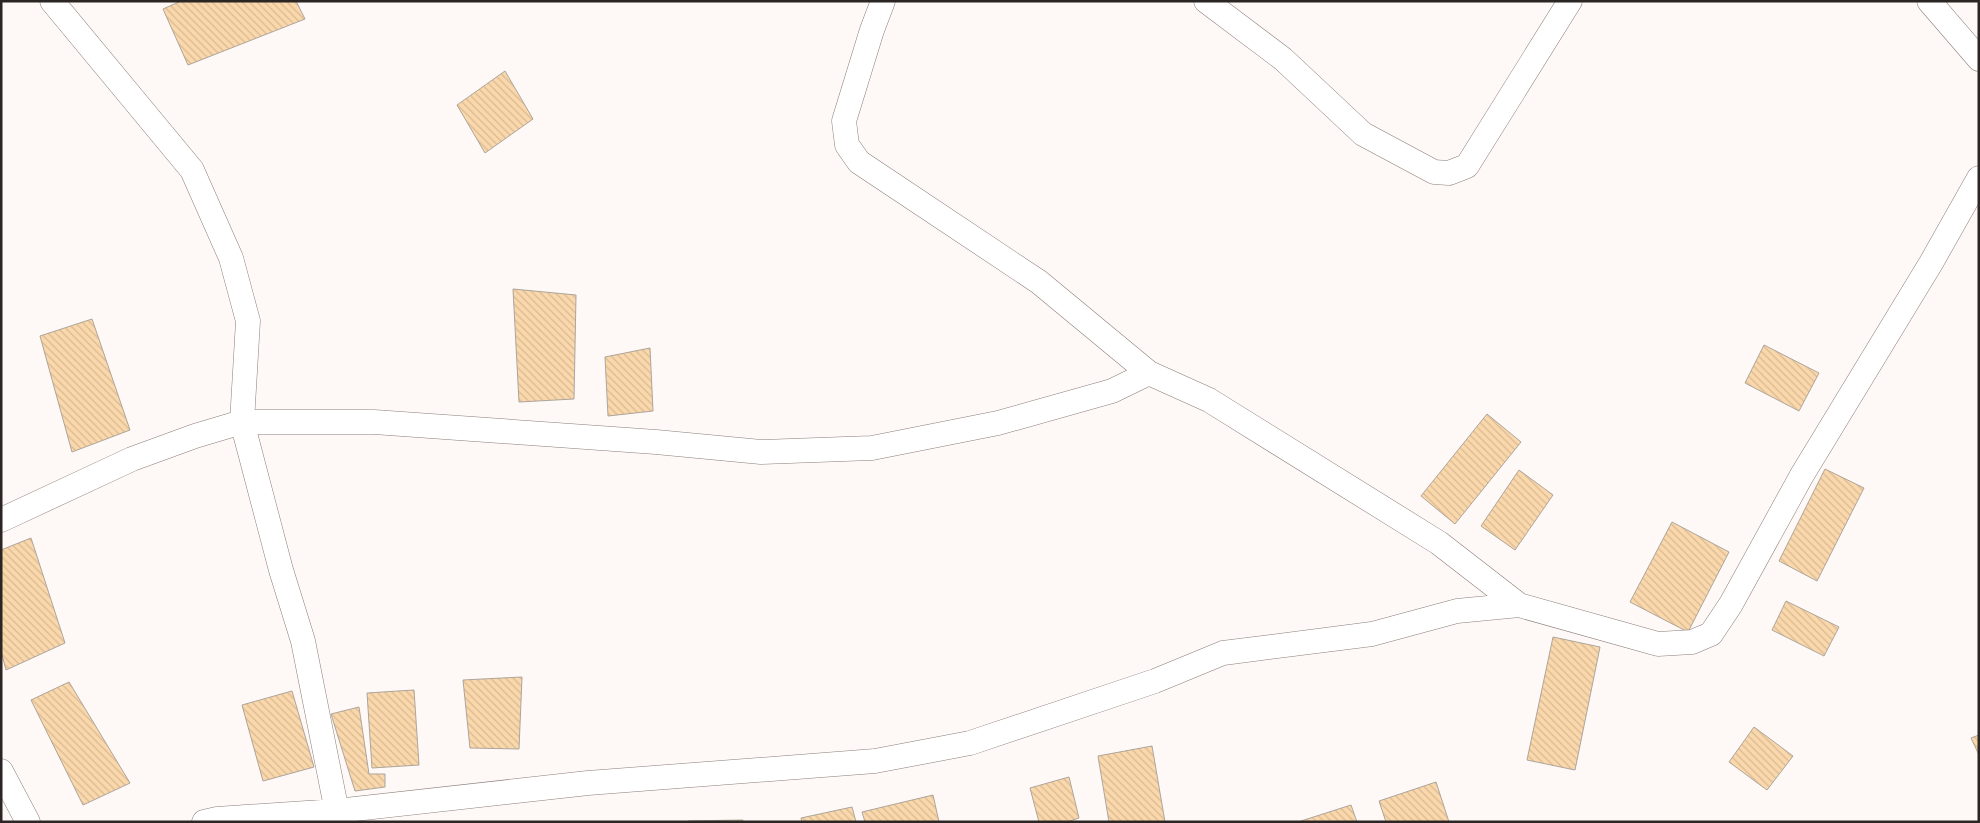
<svg xmlns="http://www.w3.org/2000/svg" width="1980" height="823" font-family="Poppins,sans-serif">
<style>
.building{fill:url(#building-back-hatch);stroke:#ada59b}
.lines{fill:none;stroke-linecap:round;stroke-linejoin:round}
.street-casing{stroke:#8b7f7a;stroke-width:25}
.street{stroke:#fff;stroke-width:24}
</style>
<defs>
<pattern id="building-back-hatch" width="6" height="6" patternUnits="userSpaceOnUse" patternTransform="scale(1.25)"><rect width="6" height="6" fill="#fbd8ab"/><path d="M-1 5l2 2M0 0l6 6M5-1l2 2" fill="none" stroke="#d7b993"/></pattern>
</defs>
<rect width="100%" height="100%" fill="#fef8f6"/>
<!-- building -->
<path class="building" d="M181,1h115l9,18 -117,46 -25,-56z
M505,71l28,48 -48,34 -28,-48z
M513,289l63,6 -2,104 -55,3z
M92,319l38,111 -58,22 -32,-116z
M1764,345l55,28 -20,38 -54,-28z
M650,348l3,63 -45,5 -3,-59z
M1487,414l34,28 -66,82 -34,-28z
M1825,469l39,19 -47,93 -38,-20z
M1519,470l34,25 -38,55 -34,-24z
M1672,522l57,30 -41,80 -58,-30z
M31,538l34,105 -59,27 -5,-19v-101z
M1786,601l53,26 -15,29 -52,-26z
M1553,637l47,10 -25,123 -48,-10z
M522,677l-3,72 -49,-1 -7,-68z
M69,682l61,101 -47,22 -52,-105z
M414,690l5,75 -47,3 -5,-75z
M292,691l22,76 -51,14 -21,-76z
M359,707l10,67h16v13l-30,4 -24,-77z
M1754,727l39,29 -26,34 -38,-28z
M1979,735v20l-8,-17z
M1152,746l13,76h-56l-11,-66z
M1069,777l10,41 -12,4h-28l-9,-34z
M1436,782l13,40h-63l-7,-21z
M933,795l6,27h-74l-3,-10z
M1351,805l6,17h-56v-1z
M852,807l4,15h-54l-1,-4z
M743,820v2h-55v-1z"/>
<g class="lines">
<defs>
<path id="street" d="M52,1l140,169 39,88 17,63 -6,101 39,148 22,71 36,181
M883,1l-11,29 -28,91 3,24 12,17 180,120 110,91
M1206,1l77,58 80,75 71,38 15,1 18,-7 103,-165
M1929,1l50,58
M1,520l131,-61 63,-23 47,-14h132l282,20 105,10 111,-4 126,-25 114,-32 37,-18 60,27 230,143 80,62
M1,771l27,51
M204,822l13,-3 120,-8 251,-28 287,-22 95,-18 185,-62 68,-28 149,-19 85,-23 62,-6 139,39 34,-2 19,-8 20,-30 71,-129 129,-212 48,-85"/>
</defs>
<!-- street casing -->
<use href="#street" class="street-casing"/>
<!-- street -->
<use href="#street" class="street"/>
</g>
<!-- border -->
<rect width="1980" height="823" fill="none" stroke="#2b2624" stroke-width="5"/>
</svg>
